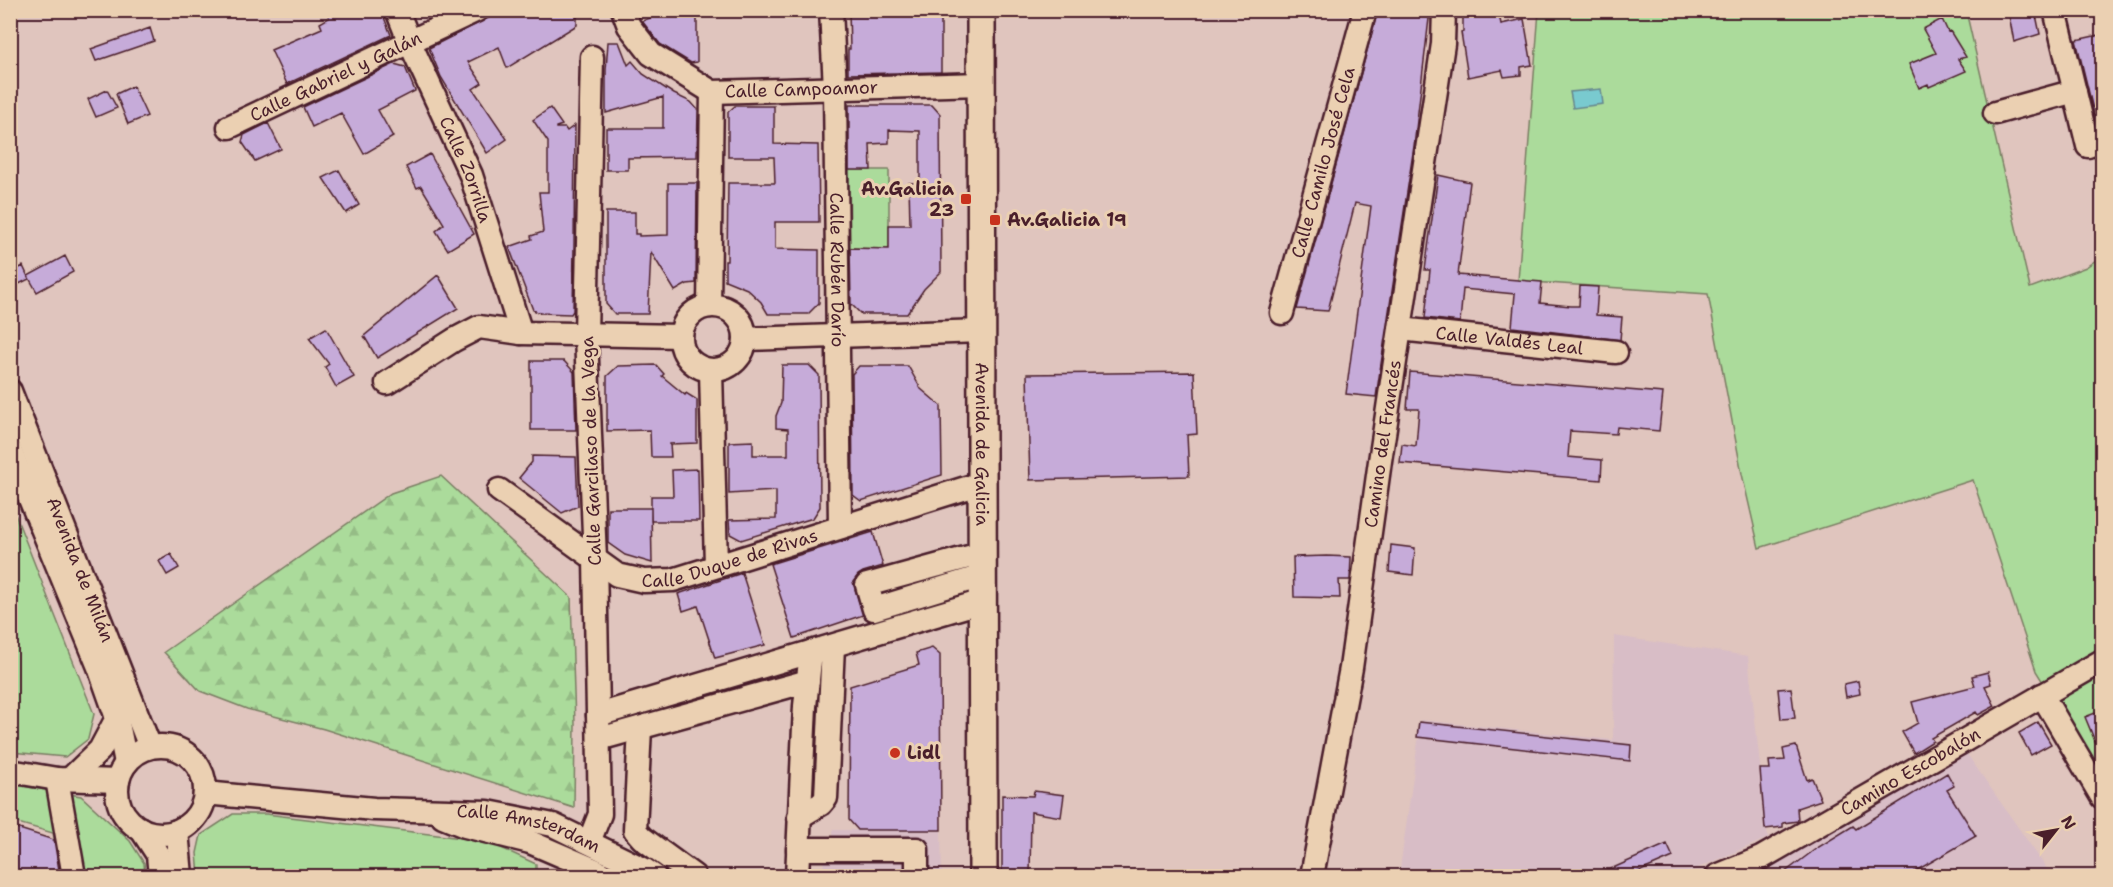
<svg xmlns="http://www.w3.org/2000/svg" width="2113" height="887" font-family="'Shantell Sans',sans-serif">
<style>
.built{fill:#d8bdc6}
.green{fill:#abdb9b;stroke:#7a7d63;stroke-width:1.5}
.forest{fill:url(#forest-firs);stroke:#7a7d63;stroke-width:1.5}
.water{fill:#79cacf;stroke:#66868d;stroke-width:1.5}
.building{fill:#c6abd9;stroke:#4a1f2b;stroke-width:1.5}
.lines{fill:none;stroke-linecap:round;stroke-linejoin:round}
.minor-casing{stroke:#4a1f2b;stroke-width:27}
.major-casing{stroke:#4a1f2b;stroke-width:32}
.minor{stroke:#ebd0b2;stroke-width:22}
.major{stroke:#ebd0b2;stroke-width:27}
.poi-dot{fill:#c8321e;stroke:#ebd0b2;stroke-width:2}
.labels{text-anchor:middle;stroke-width:6;stroke-linejoin:round;paint-order:stroke}
.street-label{font-size:18px;fill:#4a1f2b;stroke:#ebd0b2}
.poi-label{font-size:18px;font-weight:bold;fill:#4a1f2b;stroke:#ebd0b2;text-anchor:start}
</style>
<defs>
<pattern id="forest-firs" width="22" height="20" patternUnits="userSpaceOnUse" patternTransform="scale(1.5)"><rect width="22" height="20" fill="#abdb9b"/><path d="M5 1l3.5 6h-7zM16 11l3.5 6h-7z" fill="#95bc86"/></pattern>
</defs>
<rect width="100%" height="100%" fill="#e0c5be"/>
<filter id="ink" filterUnits="userSpaceOnUse"><feTurbulence type="fractalNoise" baseFrequency=".0167" numOctaves="2"/><feDisplacementMap in="SourceGraphic" scale="12" xChannelSelector="R" yChannelSelector="G"/><feConvolveMatrix kernelMatrix="1 2 1 2 8 2 1 2 1" color-interpolation-filters="sRGB"/></filter>
<g filter="url(#ink)">
<!-- built -->
<path class="built" d="M1614,636l134,20 20,182 -89,38h-280l22,-156 192,20z
M1967,754l85,122h-312l41,-18z
M832,830h109l1,46h-118l-1,-22 10,-1z"/>
<!-- green -->
<path class="green" d="M1539,11h427l64,277 56,-21 16,-11v521l-66,-106 -63,-191 -214,68 -17,-74 -34,-180 -190,-13z
M849,170h40v79l-39,-1z
M11,504l83,210 -6,25 -23,18 -54,-5z
M10,784l71,12 49,45 14,22 1,13h-83l-9,-43 -42,-12z
M233,814h33l220,27 50,23v12h-337l-2,-23 4,-18z"/>
<!-- forest -->
<path class="forest" d="M441,476l130,121 4,127 -1,84 -250,-79 -77,-20 -47,-18 -36,-39 227,-159z"/>
<!-- water -->
<path class="water" d="M1601,89l2,15 -30,4 -3,-16z"/>
<!-- building -->
<path class="building" d="M340,10h41l10,25 -104,49 -16,-34 51,-22 -2,-5 9,-5 -1,-3z
M504,10h73v15l-70,43 -8,-21 -31,15 14,21 -9,6 34,50 -20,14 -46,-76 -12,-29z
M670,10h27v52l-6,1 -31,-19 -18,-23z
M849,10h92v62l-93,2v-25h2z
M1378,10h52l-16,136 -38,251 -30,-3 25,-188 -16,-3 -27,108 -31,-2z
M1463,10h35l3,14 23,-5 8,46 -11,2v8l-17,2 -2,-7 -34,7 -7,-45h2z
M2008,10h27l5,24 -26,8z
M1942,19l6,13 2,-1 16,26 -8,2 8,12 -37,16 -1,-3 -9,4 -10,-24 27,-11 -13,-24z
M150,28l4,13 -58,20 -5,-12z
M2099,35l4,16v86l-3,1 -24,-98z
M608,42h11l9,23 4,-4 11,13 31,20 17,8 7,8 -1,47 -69,1v12h-22v-42h57v-31l-57,16v-43z
M394,64l11,3 10,24 -37,19 15,27 -29,17 -23,-41 -29,14 -9,-20z
M133,86l14,30 -19,8 -12,-30z
M107,90l10,18 -21,9 -8,-18z
M849,105h83l8,9 1,158 -17,17 -17,25h-46l-10,-10 -1,-56 39,1v-24h21l-1,-42h11v-52l-31,-1v13l-19,1 1,26h-22z
M735,106h39v38l44,1 1,77h-44v27l44,1v53l-11,11h-40l-7,-12 -14,-13 -22,-9v-19h2l1,-78h47l-1,-26h-46v-45z
M550,108l12,17 -6,2v1h9l2,3 8,-6 -1,121 -1,65 -2,3 -31,-1 -7,-3 -24,-63 23,-8 -1,-3 12,-4 -4,-40h9v-50l-15,-22z
M268,123l13,26 -26,12 -13,-19 2,-7z
M430,154l44,80 -26,16 -12,-19 8,-7 -23,-38 -4,2 -11,-21z
M339,170l20,35 -13,8 -23,-35z
M1438,175l32,7 -12,93 84,7 -2,21 31,3h8l1,-20 18,1 -2,28 26,2 -2,23 -108,-13 3,-33 -52,-5 -3,33 -35,-4 5,-48h-5z
M668,183h29l-1,100 -9,1 -12,7 -24,-39 -3,62h-33l-9,-10v-92h29v22h4v2l29,-1z
M65,256l8,16 -36,20 -9,-16z
M23,266l6,13 -14,7 -5,-8v-5z
M438,275l20,33 -81,50 -13,-22z
M326,328l28,49 -18,10 -11,-20 4,-3 -20,-26z
M531,361h33l10,11 2,58h-45z
M656,365l8,9 -2,2 23,19 1,-2 11,7v43l-27,1 1,13h-20l-1,-27 -43,1v-55l11,-10z
M782,365h27l10,10 1,132 -7,11 -72,22 -11,-6 -1,-14 47,-1v-28l-47,3v-52l24,-1v14h35v-26l-12,-1v-12l5,-13z
M859,366h49l13,23 20,17 1,69 -81,26 -8,-6 -1,-121z
M1194,372l3,62 -10,1 2,41 -159,4 -3,-106z
M1410,372l253,21 -4,38 -42,-4 -1,7 -46,-3 -2,26 34,3 -1,20 -201,-17 2,-19 14,2 3,-37h-12z
M532,456l44,1 2,49 -16,7 -43,-35 13,-16z
M698,469l1,52h-48v-25h22l-1,-26z
M608,508h43l1,55 -27,-8 -17,-12z
M873,532l10,34 -20,6 -5,3 -5,7 10,33 -69,23 -24,-74z
M1391,545l24,3 -2,27 -24,-3z
M171,554l8,14 -12,7 -8,-14z
M1327,556l24,1 -1,23h-11l1,18 -46,-1 -1,-40z
M742,573l23,72 -50,13 -17,-52 -15,5 -5,-17z
M932,648l8,7 1,175h-83l-9,-10 1,-134 69,-21 -3,-12z
M1988,672l3,12 -6,2 10,20 -17,9 -2,-3 -45,26 2,3 -19,12 -12,-21 16,-9 -6,-21 63,-16 -3,-10z
M1858,681l2,13 -14,3 -2,-13z
M1791,688l4,30 -14,1 -3,-30z
M2103,710v48h-1l-17,-41z
M1419,722l212,23 -1,16 -213,-24z
M2038,722l13,22 -20,11 -12,-22z
M1796,746l11,34 5,-2 9,22 -24,8 1,13 -15,2v4l-18,2 -5,-60h10l-1,-8 16,-1 -2,-11z
M1947,773l7,13 -7,4 29,46 -69,40h-127l37,-28 36,-22 3,3z
M1034,791l30,4 -3,22 -30,-5 -1,64h-28v-81l31,1z
M10,826l44,14 6,36h-50z
M1667,844l6,13 -44,19h-34z"/>
<g class="lines">
<defs>
<g id="minor">
<path id="s1" d="M397,10l13,33 61,132 50,158"/>
<path id="s2" d="M623,10l6,16 22,28 61,38 269,-8"/>
<path id="s3" d="M831,10l4,78 5,439"/>
<path d="M2055,10l33,136"/>
<path d="M1995,113l80,-22"/>
<path id="s4" d="M229,127l248,-117"/>
<path d="M709,306l3,-214"/>
<circle cx="713" cy="338" r="32"/>
<path id="s5" d="M1282,313l83,-303"/>
<path id="s6" d="M1400,329l216,23"/>
<path d="M745,339l237,-8"/>
<path d="M711,371l5,195"/>
<path d="M387,383l67,-43 25,-13 42,6 160,3"/>
<path id="s7" d="M10,391l140,356"/>
<path d="M10,450l89,217 18,51 9,45"/>
<path id="s8" d="M499,490l118,85 27,6 29,-1 309,-97"/>
<path d="M982,576l-108,33 -7,-24 116,-32"/>
<path d="M2042,695l60,102"/>
<path d="M598,715l385,-114"/>
<path d="M640,728l-5,102 7,8 52,38"/>
<path d="M599,739l209,-58"/>
<circle cx="161" cy="790" r="44"/>
<path d="M10,771l47,8 61,2"/>
<path d="M57,779l17,97"/>
<path d="M70,779l30,-29 17,-32"/>
<path id="s9" d="M205,793l169,16 114,3 65,13 92,45 9,6"/>
<path d="M443,817l22,9 65,16 65,28 9,6"/>
<path d="M799,817l22,-13 5,-6 7,-152"/>
<path d="M141,829l17,26 2,21"/>
<path d="M177,831l4,45"/>
<path d="M589,842l11,-28 -5,-254 -9,-225 6,-278"/>
<path d="M798,849h119v27"/>
<path d="M797,876l8,-170 6,-54"/>
<path id="s10" d="M1312,876l39,-208 29,-207 63,-417 1,-34"/>
<path id="s11" d="M1717,876l44,-18 341,-197"/>
</g>
<g id="major">
<path id="s12" d="M981,10l2,866"/>
</g>
</defs>
<!-- minor casing -->
<use href="#minor" class="minor-casing"/>
<!-- major casing -->
<use href="#major" class="major-casing"/>
<!-- minor -->
<use href="#minor" class="minor"/>
<!-- major -->
<use href="#major" class="major"/>
</g>
</g>
<!-- markers -->
<g class="poi-dot">
<rect x="960" y="193" width="12" height="12" rx="3"/>
<rect x="989" y="214" width="12" height="12" rx="3"/>
<circle cx="895" cy="753" r="6"/>
</g>
<g class="labels">
<!-- street labels -->
<g class="street-label">
<text dy="6" stroke="none"><textPath href="#s4" startOffset="118">Calle Gabriel y Galán</textPath></text>
<text dy="6" stroke="none"><textPath href="#s2" startOffset="214">Calle Campoamor</textPath></text>
<text dy="6" stroke="none"><textPath href="#s5" startOffset="156">Calle Camilo José Cela</textPath></text>
<text dy="6" stroke="none"><textPath href="#s1" startOffset="174">Calle Zorrilla</textPath></text>
<text dy="6" stroke="none"><textPath href="#s3" startOffset="260">Calle Rubén Darío</textPath></text>
<text dy="6" stroke="none"><textPath href="#s6" startOffset="110">Calle Valdés Leal</textPath></text>
<text dy="6" stroke="none"><textPath href="#s12" startOffset="434">Avenida de Galicia</textPath></text>
<text dy="6" stroke="none"><textPath href="#s10" startOffset="438">Camino del Francés</textPath></text>
<text transform="translate(591 451) rotate(-92)" y="6">Calle Garcilaso de la Vega</text>
<text dy="6" stroke="none"><textPath href="#s8" startOffset="262">Calle Duque de Rivas</textPath></text>
<text dy="6" stroke="none"><textPath href="#s7" startOffset="192">Avenida de Milán</textPath></text>
<text dy="6" stroke="none"><textPath href="#s11" startOffset="220">Camino Escobalón</textPath></text>
<text dy="6" stroke="none"><textPath href="#s9" startOffset="327">Calle Amsterdam</textPath></text>
</g>
<!-- poi labels -->
<g class="poi-label">
<text x="954" y="195" text-anchor="end">Av.Galicia<tspan x="954" dy="21">23</tspan></text>
<text x="1007" y="226">Av.Galicia 19</text>
<text x="907" y="759">Lidl</text>
</g>
</g>
<!-- margin -->
<rect width="2113" height="887" fill="none" stroke="#ebd0b2" stroke-width="36"/>
<rect x="18" y="18" width="2077" height="851" fill="none" stroke="#4a1f2b" stroke-width="2" filter="url(#ink)"/>
<!-- north arrow -->
<g transform="translate(2056 830) rotate(59)" stroke="#ebd0b2" stroke-width="4.5" paint-order="stroke">
<path d="M0-4.5L10 22L0 15L-10 22Z" fill="#4a1f2b"/>
<text y="-9" font-size="16" font-weight="bold" text-anchor="middle" fill="#4a1f2b">N</text>
</g>
</svg>
